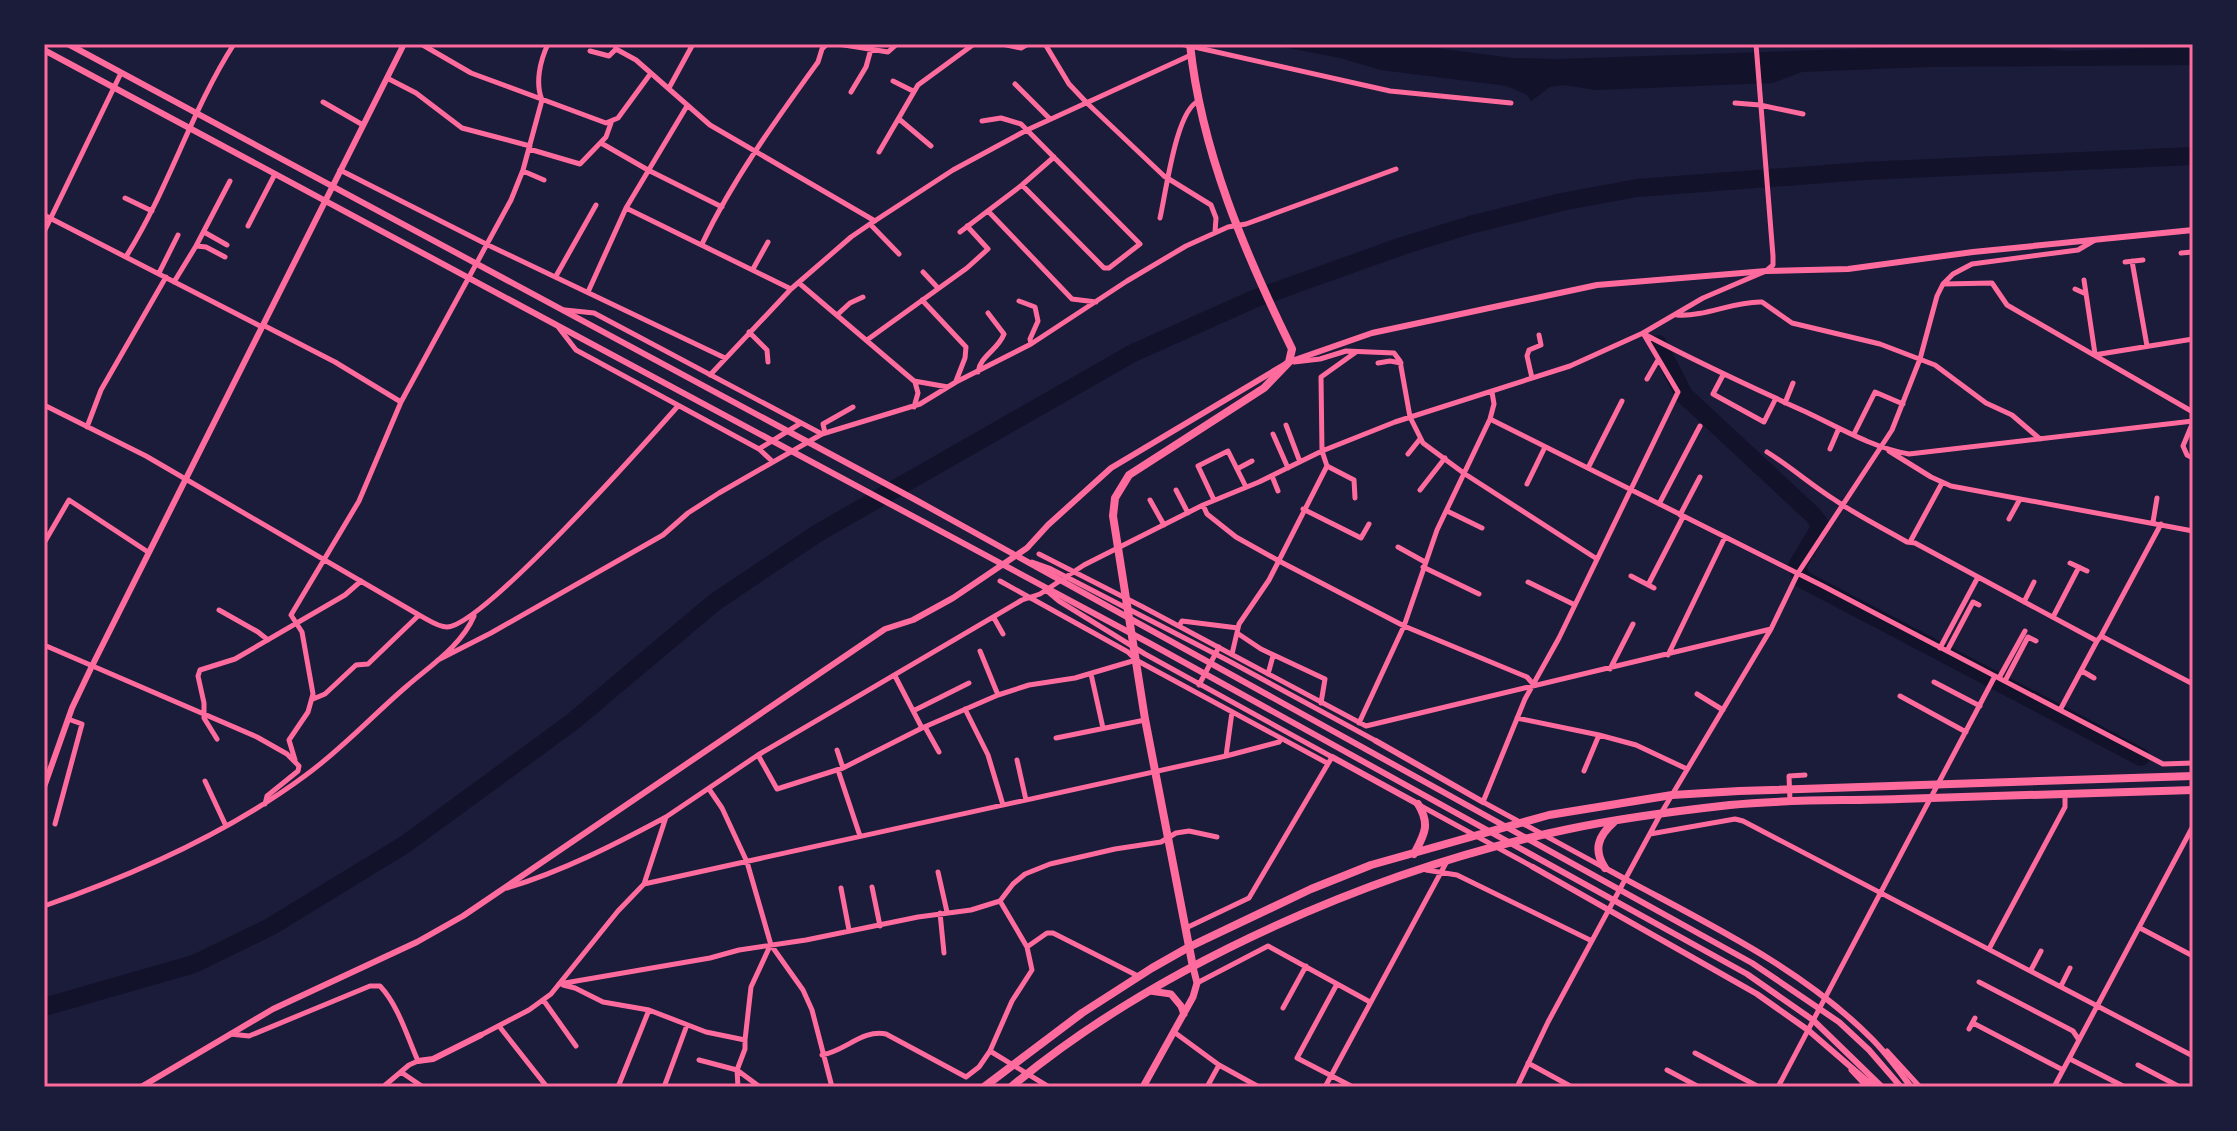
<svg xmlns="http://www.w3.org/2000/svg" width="2237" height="1131" font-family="'Asap Condensed',sans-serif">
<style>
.water{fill:#12122b}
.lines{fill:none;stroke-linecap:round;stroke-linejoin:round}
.river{stroke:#12122b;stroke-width:18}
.minor{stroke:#ff6b9d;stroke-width:5}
.tertiary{stroke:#ff6b9d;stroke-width:6}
.secondary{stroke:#ff6b9d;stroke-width:7}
.primary{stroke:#ff6b9d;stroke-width:8}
.trunk{stroke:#ff6b9d;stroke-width:8}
.neatline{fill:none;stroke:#ff6b9d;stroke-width:3}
</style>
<rect width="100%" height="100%" fill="#1b1b3a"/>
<!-- water -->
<path class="water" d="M1267,44h137l109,14 46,1 435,-15h23l49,7 118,-4 9,1v17l-266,2 -125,5 -29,11 -177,7 -33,-5 -13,2 -19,14 -4,-6 -20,-9 -126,-16 -41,-12z"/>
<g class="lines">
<!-- river -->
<path class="river" d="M1658,344l26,51 129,120 8,11 -24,40 5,13 339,178
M44,1007l150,-43 76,-37 134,-82 167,-122 144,-121 103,-69 315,-180 121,-54 148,-53 68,-21 91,-23 76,-14 227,-17 329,-15"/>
<!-- minor -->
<path class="minor" d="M421,44l50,29 135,50 12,-5 33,-45
M615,44l1,5 20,11 74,65 165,96
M838,44l50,8 9,-8
M1002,44l19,4 7,-4
M1045,44l24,40 18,19 77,73 47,29 5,13 -1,14
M1181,44l209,47 121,12
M590,51l19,5 7,-7
M387,78l29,15 46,35 68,18
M893,81l20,10
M1015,84l35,35
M669,88l24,-44
M851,92l15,-25 5,-18
M323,102l40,23
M1735,103l25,2 43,9
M899,119l32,27
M982,121l19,-3 20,6 119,120 -31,24h-5l-82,-83
M601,143l47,27 74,37
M529,149l51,15 26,-27 5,-14
M879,152l39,-67 56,-41
M340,170l148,75 237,113
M523,171l21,9
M125,198l27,13
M626,208l165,81
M988,211l84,88 24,3
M44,215l218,112
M1160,218c6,-25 16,-109 39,-117
M870,224l29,30
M248,226l27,-52
M44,232l77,-159
M204,232l23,13
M960,232l62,-47 32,-28
M702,244c31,-65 74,-124 116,-182l4,-13 5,-5
M197,246l9,1 19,10
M2181,253l12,-1
M127,255c42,-67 64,-144 107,-211
M2132,261l15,85
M2125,262l18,-2
M753,269l15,-27
M923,272l15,16
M159,273l19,-38
M556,276l40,-71
M2084,280l11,74
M174,282l22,-36 34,-65
M799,283l115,98 34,6
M1944,284l48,-1 15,22 186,107
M2075,289l11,5
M588,292l38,-84 61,-102
M922,300l44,47 -1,11 -9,23
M1019,301l16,6 3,14 -8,18 1,5
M565,310l29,3 228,121
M837,315l13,-12 13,-6
M1677,315c29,2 56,-14 85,-13l30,21 88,21 55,21 51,38 26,12 28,24
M263,325l72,37 66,40
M559,328l17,22 183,99 14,13
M749,332l18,18 1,12
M1644,334c53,28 107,53 162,78 32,15 67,36 103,42l284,-33
M867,340l100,-72 21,-19 -21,-23
M2094,355l99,-16
M1294,362l26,-3 26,-8 48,2 6,8 10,56 13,26 42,31 132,85
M1378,363l12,-2 11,2
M978,372c2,-16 20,-22 26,-38l-16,-21
M710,375l81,-86 60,-52 19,-13 83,-54 74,-40 164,-75
M1723,375l-10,19 51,28 12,-24
M1532,378l-5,-22 2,-6 12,-5 -2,-10
M1647,379l11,-19
M1785,403l8,-20
M44,405l102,51 273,159c8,4 19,12 28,12 35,0 200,-186 231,-221
M914,407l4,-14 -3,-11
M1490,419l333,167 340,178 30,-1
M2193,422l-10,24 4,9 6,3
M1286,425l14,37
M87,427l14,-37 65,-113
M825,433l-2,-9 30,-17
M1273,434l15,34
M1854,434l21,-42 28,12
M759,449l42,-26
M1830,449l9,-21
M1889,451l42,26 20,9 242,45
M1767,452c24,15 44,33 68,48 23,16 48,28 72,42l8,1 182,98 4,-5 92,48
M1408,454l12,-15
M1327,466l27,14 1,18
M1588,468l34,-67
M1237,469l15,-8
M1272,476l6,15
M1527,484l18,-37
M1176,490l12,23
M1420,490l25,-32
M1150,500l14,25
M1214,500l-16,-34 30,-15 18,36
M1659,504l41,-78
M1203,505l4,9 29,23 43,24 125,65 123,51 7,8
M1303,509l58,29 8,-14
M1447,511l35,17
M1680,515l20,-38
M2009,519l11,-20
M2153,522l4,-24
M1910,542l32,-59
M44,543l25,-43 79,52
M1398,547l27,15
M1039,554l104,53 223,119 405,-97
M1032,562l17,6 178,92 149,81
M2070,563l17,8
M1423,567l56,27
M1631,576l23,12
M1000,581l128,71 8,8 191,103
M1528,582l47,23
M1648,585l35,-68
M1046,590l13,11 86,53 187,103 -83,141 -63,30
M2024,602l10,-20
M219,610l39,22 10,8
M2053,617l26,-50
M994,618l9,16
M1179,626l3,-5 56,7
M1237,633l24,16 64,30 -4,24
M2101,636l60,-112
M44,645l213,92 30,17 12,12 -1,5 -31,25 -2,8
M1940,648l38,-71
M980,651l18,44
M1947,651l26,-49 6,3
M1232,654l7,-30 30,-44 58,-114 -5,-15 -1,-74 35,-25
M1668,655l57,-118
M438,660l53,-27 172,-98 25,-22 31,-20 103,-59 98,-30 36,-22 75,-38 96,-63 59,-35 42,-19 18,-3 150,-55
M1610,669l23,-45
M2082,671l12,7
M1091,674l12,54
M1268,674l5,-18
M895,676l27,52
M1999,678l26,-47
M2005,681l23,-44 8,4
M1934,682l46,24
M1199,685l20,-38
M1697,694l26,16
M1900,696l66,36
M313,699l12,-5 31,-29 12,-1 51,-49
M965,709l23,46 15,50
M2060,710l37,-69
M913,711l56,-28
M1517,718l82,17 37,10 51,24
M1359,723l45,-97 33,-96 53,-111 4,-15 -2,-12
M925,727l14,25
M1056,738l89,-18
M217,739l-13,-21v-15l-6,-27 2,-6 35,-11 110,-64 16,-14
M837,750l6,18
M758,755l19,34 66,-21 79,-40 76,-33 31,-10 46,-7 61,-18
M1226,756l6,-44
M295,760l-6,-20 19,-28 5,-18 -11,-62 -11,-17 68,-114 42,-99 110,-202 12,-30 19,-70c-7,-17 -2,-39 6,-56
M1017,760l9,40
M838,770l22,66
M1584,771l15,-36
M205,781l21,45
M709,789l13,19 25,54 24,83 32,45 9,20 20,77
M1790,801l-1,-25 16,-1
M1421,806l112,61
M55,824l27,-100 -14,-5
M1650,834l85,-15 8,2 450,235
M1603,867l-120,-65 42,-103 34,-61 119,-246 -35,-59
M1426,870l31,5 135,66
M938,872l9,40
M644,884l582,-128 53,-14 2,-3
M872,887l8,39
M507,888c56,-17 107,-43 159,-71
M841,888l8,42
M44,906c92,-32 184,-73 262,-131 36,-26 67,-60 101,-89 23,-20 55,-41 67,-70
M940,913l4,40
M2140,928l53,28
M1027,947l20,-14h6l85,43
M1989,949l76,-142v-13
M2031,970l10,-19
M1979,982l94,49 6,9
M1197,983l71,-37 102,56
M559,984l151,-26 29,-8 67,-10 112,-23 53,-7 29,-9 13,-17 12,-10 25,-10 65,-15 46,-7 15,-9 13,-2 28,6
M1337,984l-40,74 56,29
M563,985l12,3 28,14 46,8 57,22 39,8v9l-8,21 23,17
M2061,986l9,-18
M544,1001l32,45
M1283,1008l23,-42
M1973,1023l90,47
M499,1026l48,61
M1969,1029l6,-11
M1174,1032l45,33 40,22
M230,1034l19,2 121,-50h10c18,19 27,50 38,75l-9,4 -26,22
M481,1035l48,-25 22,-16 67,-83 26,-27 22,-67 92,-62 264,-155 18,-6 44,-29 119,-60 56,-23 63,-31 73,-29 175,-56 73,-33 60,-35 63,-27 7,-6v-9l-17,-212
M745,1040l6,-53 19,-41
M990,1051l22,-50 20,-31 -5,-23 -27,-46
M1887,1051l33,36
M1695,1053l64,34
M822,1055c23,-4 41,-26 64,-21l80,43 13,-10 11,-16 59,36
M2070,1059l55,28
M699,1060l38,10 1,17
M1528,1063l44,24
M2138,1065l42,22
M1667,1070l32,17
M1851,1070l16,17
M401,1072l22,15
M618,1087l31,-77
M664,1087l23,-62
M1207,1087l12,-22
M1325,1087l121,-224
M1517,1087l31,-65 112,-207 111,-186 27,-56 94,-143 28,-71 17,-63 6,-12 10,-10 19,-10 106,-14 17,-10
M1778,1087l217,-411
M2054,1087l139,-261
M2192,1087l1,-3"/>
<!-- tertiary -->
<path class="tertiary" d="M68,44l846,455 838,464 87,59 30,28 32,37
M44,50l1107,594 596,330 66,46 69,67
M1376,741l107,61
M1332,757l86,47
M44,787l28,-79 20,-42 312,-622
M1533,867l224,127 51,36 66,57
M1605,868c92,51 193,96 267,171 15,15 27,32 39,48
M418,1061l15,-2 48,-24
M141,1087l132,-78 144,-67 46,-26 422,-287 28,-9 40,-22 74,-50 21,-23 63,-57 178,-106 83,-29 225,-48 169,-14 82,-2 125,-17 220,-22"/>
<!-- secondary -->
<path class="secondary" d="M1150,991l21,3 10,12 3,8
M1143,1087l50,-90 4,-14 -4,-16"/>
<!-- primary -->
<path class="primary" d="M1190,44c11,107 55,209 102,305l-3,13 -25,26 -135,87 -14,23 -2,18 32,203 48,248"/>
<!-- trunk -->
<path class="trunk" d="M1414,854c10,-19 17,-29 4,-50
M1605,868c-12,-18 -7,-32 9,-46
M984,1087l98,-74 70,-45 37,-21 122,-58 60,-24 178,-50 123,-20 67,-4 454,-15
M1011,1087c149,-124 368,-219 558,-258 52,-11 107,-18 161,-24 55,-6 113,-4 169,-6 98,-3 196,-6 294,-9"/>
</g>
<!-- border -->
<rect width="2237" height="1131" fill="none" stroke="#1b1b3a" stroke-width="92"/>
<rect x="46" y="46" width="2145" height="1039" class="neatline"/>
</svg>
